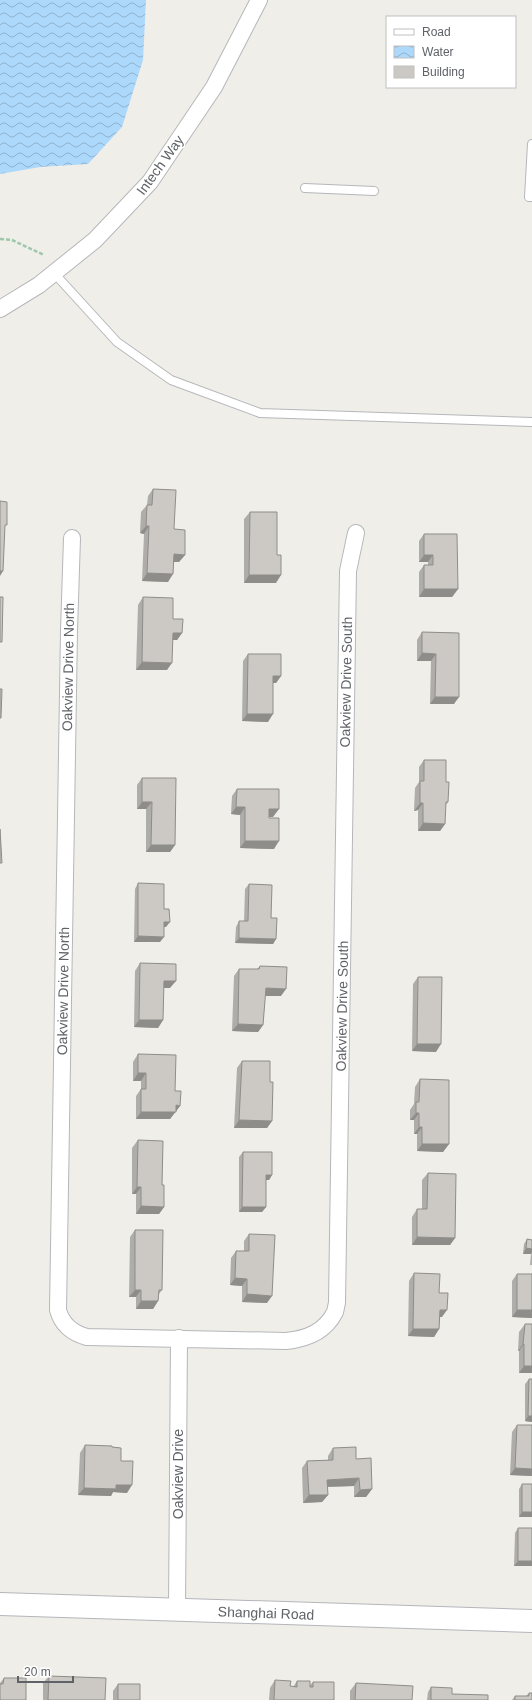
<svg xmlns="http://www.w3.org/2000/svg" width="532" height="1700" font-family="Arial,sans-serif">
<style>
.water{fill:url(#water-waves)}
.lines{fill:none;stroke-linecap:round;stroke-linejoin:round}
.lane-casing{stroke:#b5b7bb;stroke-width:10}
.street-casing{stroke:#b5b7bb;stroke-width:18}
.secondary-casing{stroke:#b4b6bb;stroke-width:24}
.path{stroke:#9fc7ab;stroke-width:2.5;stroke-dasharray:4 2;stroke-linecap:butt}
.lane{stroke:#fff;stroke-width:8}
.street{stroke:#fff;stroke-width:16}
.secondary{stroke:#fff;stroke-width:22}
.wall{fill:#afada9}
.shaded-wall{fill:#8f8d89}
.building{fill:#ccc9c4;stroke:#8f8d89}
.labels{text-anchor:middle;stroke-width:3;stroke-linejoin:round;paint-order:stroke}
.street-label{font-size:14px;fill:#5f6267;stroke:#fff}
</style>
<defs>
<pattern id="water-waves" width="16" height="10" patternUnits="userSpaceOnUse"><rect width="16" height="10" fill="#acd8fb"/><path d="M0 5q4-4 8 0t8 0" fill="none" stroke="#8fb3cf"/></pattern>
</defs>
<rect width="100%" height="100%" fill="#f0eee8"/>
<!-- water -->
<path class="water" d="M0,0h146l-3,60 -21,67 -34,37 -48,3 -40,7z"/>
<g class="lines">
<defs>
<path id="lane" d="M532,144l-3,53h3
M305,188l69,3
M54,273l63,69 54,38 89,33 272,9"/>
<path id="street" d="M0,309l39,-24 56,-45 55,-58 64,-95 45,-87
M72,538l-3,93 -11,679c4,15 14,23 29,27l199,4c21,-2 39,-9 49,-29 1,-3 1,-6 2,-9l11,-732 8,-38
M177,1610l2,-272"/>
<path id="secondary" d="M0,1604l532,17"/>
</defs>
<!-- lane casing -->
<use href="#lane" class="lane-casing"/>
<!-- street casing -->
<use href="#street" class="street-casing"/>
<!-- secondary casing -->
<use href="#secondary" class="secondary-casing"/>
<!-- path -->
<path class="path" d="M0,239l12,1 32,15"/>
<!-- lane -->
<use href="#lane" class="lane"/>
<!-- street -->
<use href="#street" class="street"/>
<!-- secondary -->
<use href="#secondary" class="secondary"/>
</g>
<!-- wall -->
<path class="wall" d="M153,489l21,40 11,26 -6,7h-5l-6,20 -26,-1 2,-47 -4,-1 1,-21 6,-7 1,-9z
M250,512l26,71h-32v-64z
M424,534l34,55 -6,8h-33v-25l5,-7h4v-3h-9v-21z
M143,597l30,22 9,14 -5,7h-5l-5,30h-31l2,-65z
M422,632l37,1 -5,71h-24l1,-43h-14v-21z
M248,654l33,22 -5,7h-3l-5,39 -26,-1 1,-60z
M424,760l22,22 2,20 -3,4v18l-5,7h-22v-21l-4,1 1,-23 4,-6v-15z
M142,778l33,67 -5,7h-24v-43h-9v-24z
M237,789l36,28h-4v1l5,31 -34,-1v-33l-9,-1 1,-18z
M138,883l26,26 2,18h-2l-4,15h-26l1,-53z
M249,884l22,34 5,21 -3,5 -38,-1 1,-16 3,-6h5l1,-32z
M140,963l30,25h-7v32l-5,8 -24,-1 1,-56z
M260,966l21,30h-16l-2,29 -5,7 -26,-1 2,-55 5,-7h18z
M418,977l18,75 -24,-1 1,-67z
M138,1054l37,37 5,15 -10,13h-34v-23l5,-7v-8h-8v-19z
M242,1061l28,21 2,39 -5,7h-33l3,-60z
M420,1079l29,65 -6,8 -26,-1v-17h-3v-14h-4v-10l4,-6 1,-17z
M138,1140l24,45 2,22 -5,7h-23v-20h-4v-46z
M243,1152l29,23 -3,5h-3v27l-4,5h-23v-55z
M428,1173l27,65 -5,7h-38v-28l5,-8h5v-29z
M135,1230l27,60 -3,4 -1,7 -5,8h-17v-12h-7l1,-60z
M249,1234l18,69 -25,-1v-16l-12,-1 1,-27 5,-7h8v-10z
M527,1239l5,1v25h-2l1,-11h-8l1,-10z
M414,1273l25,20 3,24h-2l-1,12 -5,8 -26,-1 1,-55z
M517,1274h15v44l-20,-1v-36z
M525,1324l7,49h-13v-22h-1l1,-19z
M529,1379l3,43 -7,-1v-37z
M517,1425l15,51 -22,-1 2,-43z
M85,1445l27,2 9,14 6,32 -14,-1 -2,4 -33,-1 2,-42z
M333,1448l23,11 16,30 -6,8h-12v-11l-27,1 1,8 -6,7 -19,1 -1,-35 5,-7 21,-1v-4z
M522,1484h10v37v-4h-13v-28z
M518,1528l14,38h-18l1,-33z
M49,1676l56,24h-62v-17z
M4,1678l22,22h-26v-17z
M275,1680l15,6 3,1 4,-6 13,4 3,-3 21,18h-65l1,-12z
M356,1683l56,17h-62v-9z
M118,1684l22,16h-27v-9z
M431,1687l21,7 36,6h-61l1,-8z
M529,1693l3,7h-20l3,-4h11z"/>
<!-- shaded-wall -->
<path class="shaded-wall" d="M146,526h3l-5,8 -4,-1z
M174,554l11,1 -6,7h-10z
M424,555h9l-5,7h-9z
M0,571h3l-3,5z
M147,573l26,1 -5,8 -26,-1z
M249,575h32l-5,8h-32z
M424,589h34l-6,8h-33z
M173,633h9l-5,7h-10z
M422,653l14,1 -5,7h-14z
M142,662l30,1 -5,7h-31z
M273,676h8l-5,7h-8z
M435,697h24l-5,7h-24z
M247,714h26l-5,8 -26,-1z
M142,802h10l-6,7h-9z
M420,803h3l-5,7 -4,1z
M236,807h9l-5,8 -9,-1z
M269,809h10l-6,8h-9z
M423,823l22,1 -5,7h-22z
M245,841h34l-5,8 -34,-1z
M151,845h24l-5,7h-24z
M164,922h6l-4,5h-6z
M138,936l26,1 -4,5h-26z
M239,938l37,1 -3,5 -38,-1z
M164,981h12l-6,7h-12z
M266,988l20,1 -5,7h-21z
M139,1020h24l-5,8 -24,-1z
M238,1024l25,1 -5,7 -26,-1z
M417,1044h24l-5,8 -24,-1z
M138,1073h8l-5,8h-8z
M176,1105l4,1 -10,13h-34l5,-7z
M416,1113h3l-5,7h-4z
M239,1120l33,1 -5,7h-33z
M419,1127h3l-5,7h-3z
M422,1144h27l-6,8 -26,-1z
M266,1175h6l-3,5h-7z
M137,1187h4l-5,7h-4z
M141,1206l23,1 -5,7h-23z
M242,1207h24l-4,5h-23z
M417,1237l38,1 -5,7h-38z
M526,1248l6,1v3l-1,2h-8z
M235,1278l12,1 -5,7 -12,-1z
M135,1290h6l-5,7h-7z
M247,1294l25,2 -5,7 -25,-1z
M141,1301h17l-5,8h-17z
M440,1310h7l-5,7h-7z
M517,1310h15v8l-20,-1z
M413,1329h26l-5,8 -26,-1z
M523,1344h1l-5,7h-1z
M524,1366h8v7h-13z
M528,1416h4v6l-7,-1z
M515,1468l17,1v7l-22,-1z
M359,1478l-5,8 -32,1 5,-7z
M116,1485h16l-5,8 -14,-1 -2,4 -33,-1 6,-7z
M372,1489l-6,8h-12l6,-7z
M309,1495h19l-6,7 -19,1z
M522,1512h10v5h-13z
M518,1561h14v5h-18z"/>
<!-- building -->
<path class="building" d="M153,489l23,1 -2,39 11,1v25l-11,-1 -1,20 -26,-1 2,-47h-3l1,-21h5z
M0,501l7,1v23h-2l-2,46h-3z
M250,512h27v43h4v20h-32z
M424,534h33l1,55h-34v-24h9v-10h-9z
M0,597h3l-1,45h-2z
M143,597l30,1v21h10l-1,14h-9l-1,30 -30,-1z
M422,632l37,1v64h-24l1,-43 -14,-1z
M248,654h33v22h-8v38h-26z
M0,689h2l-1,29h-1z
M424,760h22v22h3l-1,20h-2l-1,22 -22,-1v-20h-3v-22h4z
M142,778h34l-1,67h-24l1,-43h-10z
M237,789h42v20h-10v9h10v23h-34v-34h-9z
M0,829l2,34h-2z
M138,883l26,1v25h5l1,13h-6v15l-26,-1z
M249,884l23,1 -1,33h6l-1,21 -37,-1v-17h9z
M140,963l36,1v17h-12l-1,39h-24z
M260,966l27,1 -1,22 -20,-1 -3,37 -25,-1 1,-55h20z
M418,977h24l-1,67h-24z
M138,1054l38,1 -1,36h6l-1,15 -4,-1v7h-35v-23h5v-16h-8z
M242,1061h28v21h3l-1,39 -33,-1z
M420,1079l29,1v64h-27v-17h-3v-14h-3v-11h3z
M138,1140l25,1 -1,44h2v22l-23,-1v-19h-4z
M243,1152h29v23h-6v32h-24z
M428,1173l28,1 -1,64 -38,-1v-28h10z
M135,1230h28l-1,60h-3l-1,11h-17v-11h-6z
M249,1234l26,1 -3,61 -25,-2v-15l-12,-1 1,-27h13z
M527,1239l5,1v9l-6,-1z
M414,1273l26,1 -1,19h9l-1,17h-7l-1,19h-26z
M517,1274h15v36h-15z
M525,1324h7v42h-8v-22h-1z
M529,1379h3v37h-4z
M517,1425h15v44l-17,-1z
M85,1445l27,1v1l9,1v13h12l-1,24h-16v4l-32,-1z
M356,1447v12l15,-1 1,31 -12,1 -1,-12 -32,2 1,15h-19l-2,-34 26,-1v-12z
M522,1484h10v28h-10z
M518,1528h14v33h-14z
M49,1676l57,2 -1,22h-57z
M4,1678h22v22h-26v-16h3z
M275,1680l16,1 -1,5 7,1v-6h13v6h3v-5h21v18h-60z
M356,1683l57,3 -1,14h-57z
M118,1684h22v16h-22z
M431,1687l21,1v6l36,1v5h-57z
M529,1693h3v7h-17v-4h14z"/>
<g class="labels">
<!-- street labels -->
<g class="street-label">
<text transform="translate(160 165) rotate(-54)" y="5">Intech Way</text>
<text transform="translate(68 667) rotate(-89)" y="5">Oakview Drive North</text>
<text transform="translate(346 682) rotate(-89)" y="5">Oakview Drive South</text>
<text transform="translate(63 991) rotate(-89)" y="5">Oakview Drive North</text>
<text transform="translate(342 1006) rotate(-89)" y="5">Oakview Drive South</text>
<text transform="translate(178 1474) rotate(-90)" y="5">Oakview Drive</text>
<text transform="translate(266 1613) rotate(2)" y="5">Shanghai Road</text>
</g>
</g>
<!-- legend -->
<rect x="386" y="16" width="130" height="72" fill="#ffffff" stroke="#bfc0c2"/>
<rect x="394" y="29" width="20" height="6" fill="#ffffff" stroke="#bfc0c2"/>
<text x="422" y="36" font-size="12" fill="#5f6267">Road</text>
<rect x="394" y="46" width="20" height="12" fill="url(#water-waves)" stroke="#bfc0c2"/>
<text x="422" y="56" font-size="12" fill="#5f6267">Water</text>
<rect x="394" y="66" width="20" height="12" fill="#ccc9c4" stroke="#bfc0c2"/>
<text x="422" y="76" font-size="12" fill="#5f6267">Building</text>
<!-- scale -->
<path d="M18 1676v6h55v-6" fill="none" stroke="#5f6267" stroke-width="2"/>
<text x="24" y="1676" font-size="12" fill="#5f6267" stroke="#ffffff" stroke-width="3" paint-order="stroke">20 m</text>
</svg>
